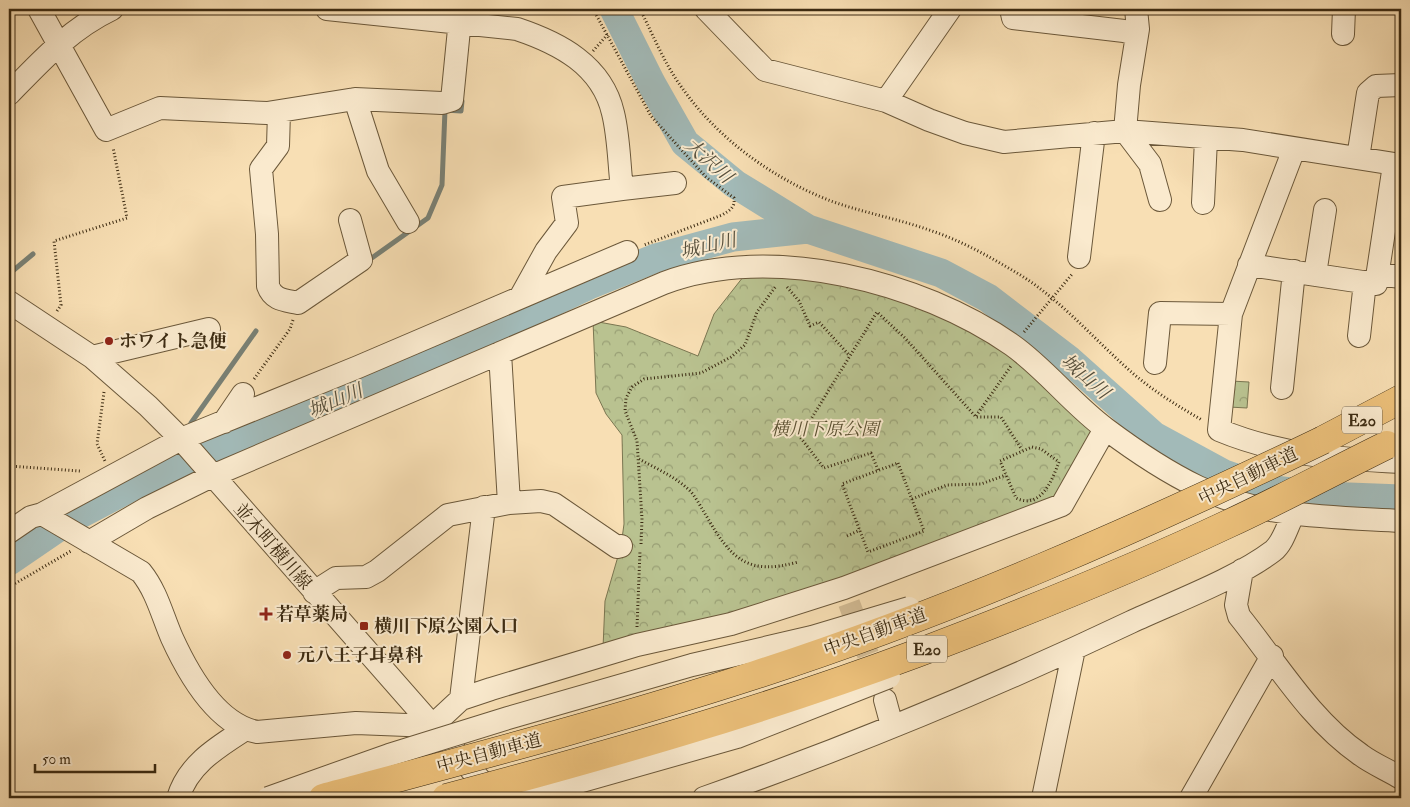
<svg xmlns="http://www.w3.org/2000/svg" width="1410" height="807" font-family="'IM FELL Double Pica','Noto Serif JP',serif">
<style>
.park{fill:url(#park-crowns);stroke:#7a7651}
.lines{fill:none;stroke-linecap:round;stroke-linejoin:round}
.stream{stroke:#798176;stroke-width:5}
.river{stroke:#a2bab8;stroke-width:29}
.minor-tunnel{stroke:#d2bb94;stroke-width:22;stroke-dasharray:22 11;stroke-linecap:butt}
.minor-casing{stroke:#6b583a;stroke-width:24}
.highway-casing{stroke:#3c2b12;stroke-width:29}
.path{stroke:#3c2b12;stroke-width:3;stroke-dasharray:1 2.5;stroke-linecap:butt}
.minor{stroke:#faeace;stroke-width:22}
.highway{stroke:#ecc07a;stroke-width:28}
.minor-bridge-casing{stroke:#6b583a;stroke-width:24;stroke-linecap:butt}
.highway-bridge-casing{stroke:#3c2b12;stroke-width:29;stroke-linecap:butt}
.minor-bridge{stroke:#faeace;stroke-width:22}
.highway-bridge{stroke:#ecc07a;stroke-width:28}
.poi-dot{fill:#8f2418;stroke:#faeace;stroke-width:2}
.labels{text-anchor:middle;stroke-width:4;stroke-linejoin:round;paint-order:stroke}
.shield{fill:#faeace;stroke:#75644a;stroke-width:1}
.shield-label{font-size:16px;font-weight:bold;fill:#3c2b12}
.poi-label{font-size:18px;font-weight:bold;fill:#3c2b12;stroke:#faeace;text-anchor:start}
.park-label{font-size:18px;font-style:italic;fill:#5b5132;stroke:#faeace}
.street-label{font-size:18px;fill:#3c2b12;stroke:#faeace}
.water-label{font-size:19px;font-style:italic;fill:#564f3c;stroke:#faeace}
</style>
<defs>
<pattern id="park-crowns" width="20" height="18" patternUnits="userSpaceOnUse" patternTransform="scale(1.25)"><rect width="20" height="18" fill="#b9c290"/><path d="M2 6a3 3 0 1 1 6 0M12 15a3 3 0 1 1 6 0" fill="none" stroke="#989e74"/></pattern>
</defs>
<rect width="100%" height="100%" fill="#f8dfb4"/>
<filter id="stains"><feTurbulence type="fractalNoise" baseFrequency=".004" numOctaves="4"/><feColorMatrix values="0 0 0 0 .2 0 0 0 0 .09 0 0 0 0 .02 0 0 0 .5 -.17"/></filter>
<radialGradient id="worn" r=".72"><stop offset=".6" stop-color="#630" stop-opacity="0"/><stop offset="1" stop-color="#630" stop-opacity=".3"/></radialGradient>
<!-- park -->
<path class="park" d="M747,272l132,17 114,51 103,90 -40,69 -214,80 -101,32 -138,37 2,-47 16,-55 3,-22 -2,-89 -16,-21 -10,-21 -3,-72 33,6 72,29 16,-42z
M1231,381l18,1 -2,26 -18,-1z"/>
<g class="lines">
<!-- stream -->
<path class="stream" d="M369,260l59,-42 14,-33 3,-75 16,1 1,-10
M9,274l24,-20
M191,423l65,-92"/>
<!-- river -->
<path class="river" d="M614,9l37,74 34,60 50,41 73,45
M9,561l60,-41 70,-37 262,-110 188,-88 67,-27 77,-21 75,-8 133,44 47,25 81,62 85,76 70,38 44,15 55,7 78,3"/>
<!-- minor-tunnel -->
<path class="minor-tunnel" d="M849,603l30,81"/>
<defs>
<path id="minor" d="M39,9l67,121 54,-22 107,5 88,-14 87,4 10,-3 9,-91
M327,9l190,20c42,14 85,36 96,84 6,24 6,51 9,76l-59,8 4,26 -21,28 -25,45
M706,9l59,61 121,31 43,19 36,13 39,9 121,-11 118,9 158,25
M1011,9l2,9 111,13 13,4
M1136,9l2,20 -9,56 -4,46 25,33 10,36
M1343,34l1,-25
M9,94c32,-33 61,-65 103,-85
M355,99l23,72 30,51
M886,101l64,-92
M279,112l-1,34 -17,23 6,65 1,52c5,14 16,14 30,17l63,-43 -11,-40
M1294,149l-63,165 -12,116c60,25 118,29 182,32
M1358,158l10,-65 8,-7 25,-1
M622,189l53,-6
M1203,203l3,-64
M1079,257l15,-124
M1249,265l127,19 18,-119
M1315,274l10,-64
M1378,274l23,3
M9,302l83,55 56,49 33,33 315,359
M1359,336l6,-54
M500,353l9,150
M92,357l117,-28
M1155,363l5,-50 71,1
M1282,388l12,-117
M224,422l19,-28
M42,514l139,-75 177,-72 269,-115
M9,532l22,-15 11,-3 99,58c16,20 21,43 31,66 16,35 44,86 85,94l99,-9 76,3 29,-27 30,-10 146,-44 94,-21 113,-36 218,-83 43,-76
M89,542l58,-34 65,-32 452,-193c107,-40 256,-2 348,62 34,24 60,59 94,84 28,21 61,43 92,58 64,31 135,30 203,34
M1242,570l-6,35 3,11c38,47 71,104 122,139 12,9 27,15 40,23
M314,592l22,-14 30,-1 11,-6 71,-56 61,-12 32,-2 13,3 63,43 4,-1
M461,699l23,-192
M885,700l7,26
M178,798c10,-33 38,-50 66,-68
M704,798c145,-51 288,-110 427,-176 43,-20 105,-43 142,-71 10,-8 14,-24 20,-36
M1043,798l31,-149
M1191,798l81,-142"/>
<path id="highway" d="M1323,440l78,-41"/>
</defs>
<!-- minor casing -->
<use href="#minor" class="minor-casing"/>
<!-- highway casing -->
<use href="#highway" class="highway-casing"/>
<!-- path -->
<path class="path" d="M593,9l58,107 55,61 28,21c1,10 -4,12 -12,17l-78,30
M640,9c12,24 23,51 38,73 36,54 93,96 153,119 33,12 68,18 101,30 30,10 58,26 85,42 42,25 74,63 111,96 22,20 48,36 74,51
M593,51l15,-17
M787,287l12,14 11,25 9,-4 31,34
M57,311l4,-6 -7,-64 73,-23 -14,-71
M1024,332l49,-59
M254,379l36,-50 3,-9
M104,392l-7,52 8,17
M976,416l35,-50
M1032,447l9,2 18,13c-7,18 -18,48 -43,36l-16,-37z
M639,459c16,9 35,17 49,30 8,7 13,19 19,28 24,42 41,59 91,45
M898,463l26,68 -56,21 -26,-68z
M9,466l71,5
M878,470l-7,-17 -47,15 -24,-31 77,-125 28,26 71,79h25l21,33
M912,499l35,-14 34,-1 25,-9
M847,536l13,-6
M641,544l1,-25 -5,-78 -12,-30 1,-13 6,-11 12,-8 57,-6 30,-16 14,-12 12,-33 19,-26
M9,587l62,-36
M637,627l3,-76"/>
<!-- minor -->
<use href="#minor" class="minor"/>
<!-- highway -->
<use href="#highway" class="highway"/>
<defs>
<path id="minor-bridge" d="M268,798l121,-43 119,-37 184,-53 120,-28 97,-29
M522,798l215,-61 152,-60"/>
<path id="highway-bridge" d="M323,798c145,-39 290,-77 432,-123 195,-63 383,-146 568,-235
M446,798c158,-42 316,-87 469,-144 106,-40 211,-82 313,-130 54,-25 106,-53 159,-79"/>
</defs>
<!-- minor-bridge casing -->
<use href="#minor-bridge" class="minor-bridge-casing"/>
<!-- highway-bridge casing -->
<use href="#highway-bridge" class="highway-bridge-casing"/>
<!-- minor-bridge -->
<use href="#minor-bridge" class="minor-bridge"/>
<!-- highway-bridge -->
<use href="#highway-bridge" class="highway-bridge"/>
</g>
<!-- markers -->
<g class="poi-dot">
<circle cx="109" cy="341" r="5"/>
<path d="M263.5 606.5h5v5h5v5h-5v5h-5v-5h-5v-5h5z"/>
<rect x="359" y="621" width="10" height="10" rx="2.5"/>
<circle cx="287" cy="655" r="5"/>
</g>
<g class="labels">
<!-- shield labels -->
<g class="shield">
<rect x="1342" y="406.5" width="40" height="27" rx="4"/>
<rect x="907" y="635.5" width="40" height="27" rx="4"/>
</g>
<g class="shield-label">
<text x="1362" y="426">E20</text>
<text x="927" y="655">E20</text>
</g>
<!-- poi labels -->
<g class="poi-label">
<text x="119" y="347">ホワイト急便</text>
<text x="276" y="620">若草薬局</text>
<text x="374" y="632">横川下原公園入口</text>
<text x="297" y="661">元八王子耳鼻科</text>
</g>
<!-- park labels -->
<g class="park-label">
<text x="825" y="435">横川下原公園</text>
</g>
<!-- street labels -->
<g class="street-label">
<text transform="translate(1248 476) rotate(-26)" y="6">中央自動車道</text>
<text transform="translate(273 546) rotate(49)" y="6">並木町横川線</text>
<text transform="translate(875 632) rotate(-20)" y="6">中央自動車道</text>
<text transform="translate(489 753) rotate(-15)" y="6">中央自動車道</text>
</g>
<!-- water labels -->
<g class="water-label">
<text transform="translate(709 160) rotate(42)" y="7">大沢川</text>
<text transform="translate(708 245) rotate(-13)" y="7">城山川</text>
<text transform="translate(1086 376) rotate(41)" y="7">城山川</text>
<text transform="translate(335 400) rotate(-23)" y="7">城山川</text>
</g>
</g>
<!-- margin -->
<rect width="1410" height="807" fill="none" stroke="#f8dfb4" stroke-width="30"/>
<rect x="10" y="10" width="1390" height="787" fill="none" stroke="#3c2b12" stroke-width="2.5"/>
<rect x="15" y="15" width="1380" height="777" fill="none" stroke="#3c2b12"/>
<!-- scale -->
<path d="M35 764v8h120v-8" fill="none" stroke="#3c2b12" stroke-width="2.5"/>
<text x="42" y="764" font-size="15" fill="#3c2b12" stroke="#faeace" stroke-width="4" paint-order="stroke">50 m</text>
<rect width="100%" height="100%" filter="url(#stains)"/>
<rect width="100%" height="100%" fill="url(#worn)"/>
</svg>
